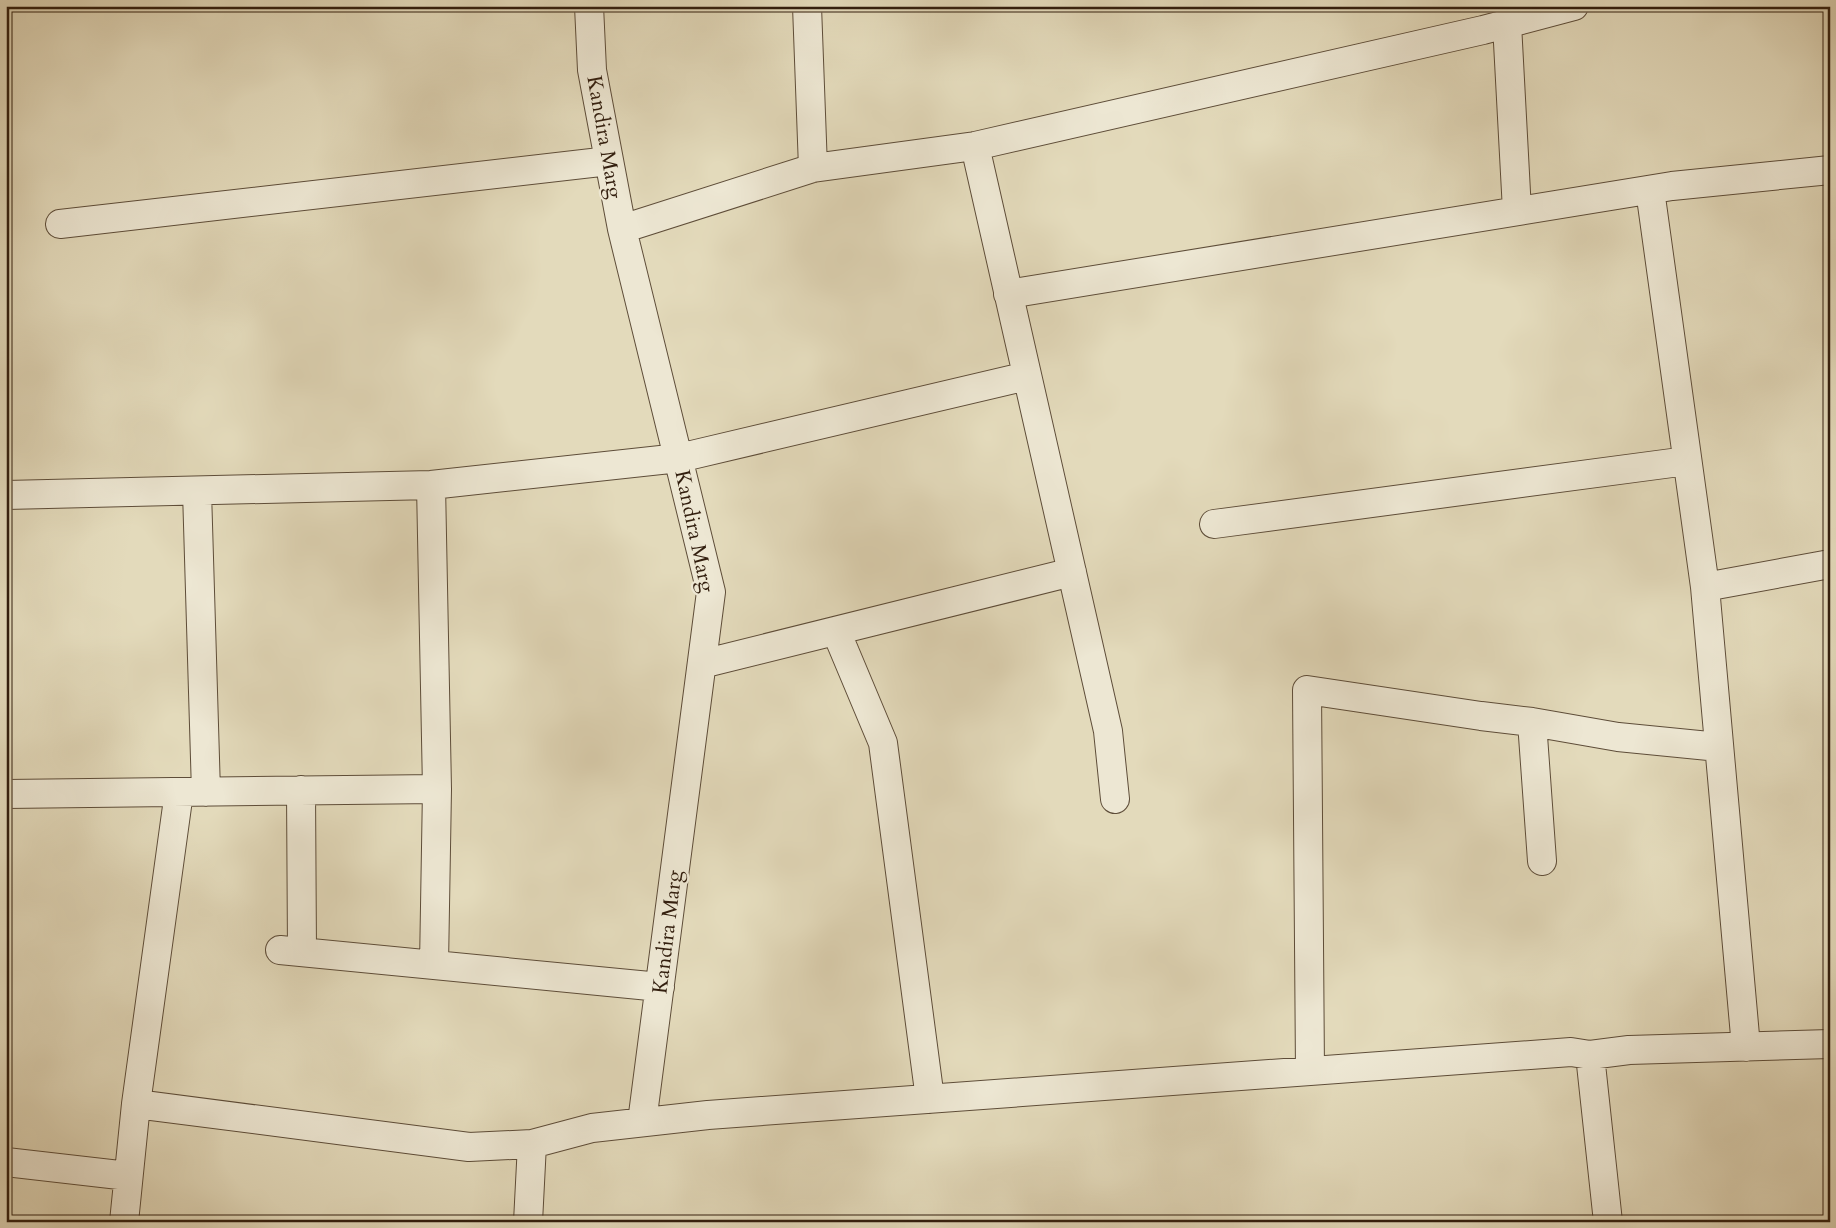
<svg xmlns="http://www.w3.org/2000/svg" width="1836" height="1228" font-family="Cardo,serif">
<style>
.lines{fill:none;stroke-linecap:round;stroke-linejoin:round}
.minor-casing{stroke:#5e4d39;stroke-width:30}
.minor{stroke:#ede7d3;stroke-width:28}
.labels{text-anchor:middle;stroke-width:4.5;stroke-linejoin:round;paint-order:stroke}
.street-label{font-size:21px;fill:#321e0e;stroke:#ede7d3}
</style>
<rect width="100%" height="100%" fill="#e3dabb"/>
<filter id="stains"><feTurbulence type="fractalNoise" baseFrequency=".004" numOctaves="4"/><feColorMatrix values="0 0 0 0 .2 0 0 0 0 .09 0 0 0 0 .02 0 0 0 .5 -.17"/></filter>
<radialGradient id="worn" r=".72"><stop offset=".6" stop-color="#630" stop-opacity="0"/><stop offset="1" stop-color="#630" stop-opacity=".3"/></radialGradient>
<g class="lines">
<defs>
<path id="minor" d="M589,6l3,64 30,159 89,363 -69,530
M807,6l6,162
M1507,24l10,187
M975,146l133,585 7,68
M1650,190l55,397 41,460
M60,224l549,-63
M622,229l191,-61 162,-22 508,-116 91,-24
M1008,294l664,-108 158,-16
M431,485l6,304 -3,176
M197,491l9,301
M6,495l425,-10 248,-27 348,-82
M1214,524l473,-63
M1705,587l125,-23
M836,631l47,112 47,356
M702,664l370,-92
M1532,722l10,139
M301,790l1,162
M6,794l431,-5
M280,950l380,37
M1590,1055l18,167
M1310,1071l-3,-381 174,26 51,6 86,15 101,10
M136,1104l333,43 63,-3 60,-16 116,-13 863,-63 19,3 39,-5 201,-6
M6,1162l122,14
M124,1222l12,-118 43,-312
M528,1222l4,-78"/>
</defs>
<!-- minor casing -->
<use href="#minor" class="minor-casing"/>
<!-- minor -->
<use href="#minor" class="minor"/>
</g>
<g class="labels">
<!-- street labels -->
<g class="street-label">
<text transform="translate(605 137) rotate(80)" y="7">Kandira Marg</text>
<text transform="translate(695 531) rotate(78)" y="7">Kandira Marg</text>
<text transform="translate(667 932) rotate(-83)" y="7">Kandira Marg</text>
</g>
</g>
<!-- margin -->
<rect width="1836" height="1228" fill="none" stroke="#e3dabb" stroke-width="25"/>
<rect x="8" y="8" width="1821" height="1213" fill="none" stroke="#321e0e" stroke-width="2.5"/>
<rect x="12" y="12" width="1811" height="1203" fill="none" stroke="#321e0e"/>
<rect width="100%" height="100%" filter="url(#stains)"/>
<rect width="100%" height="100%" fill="url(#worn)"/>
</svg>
